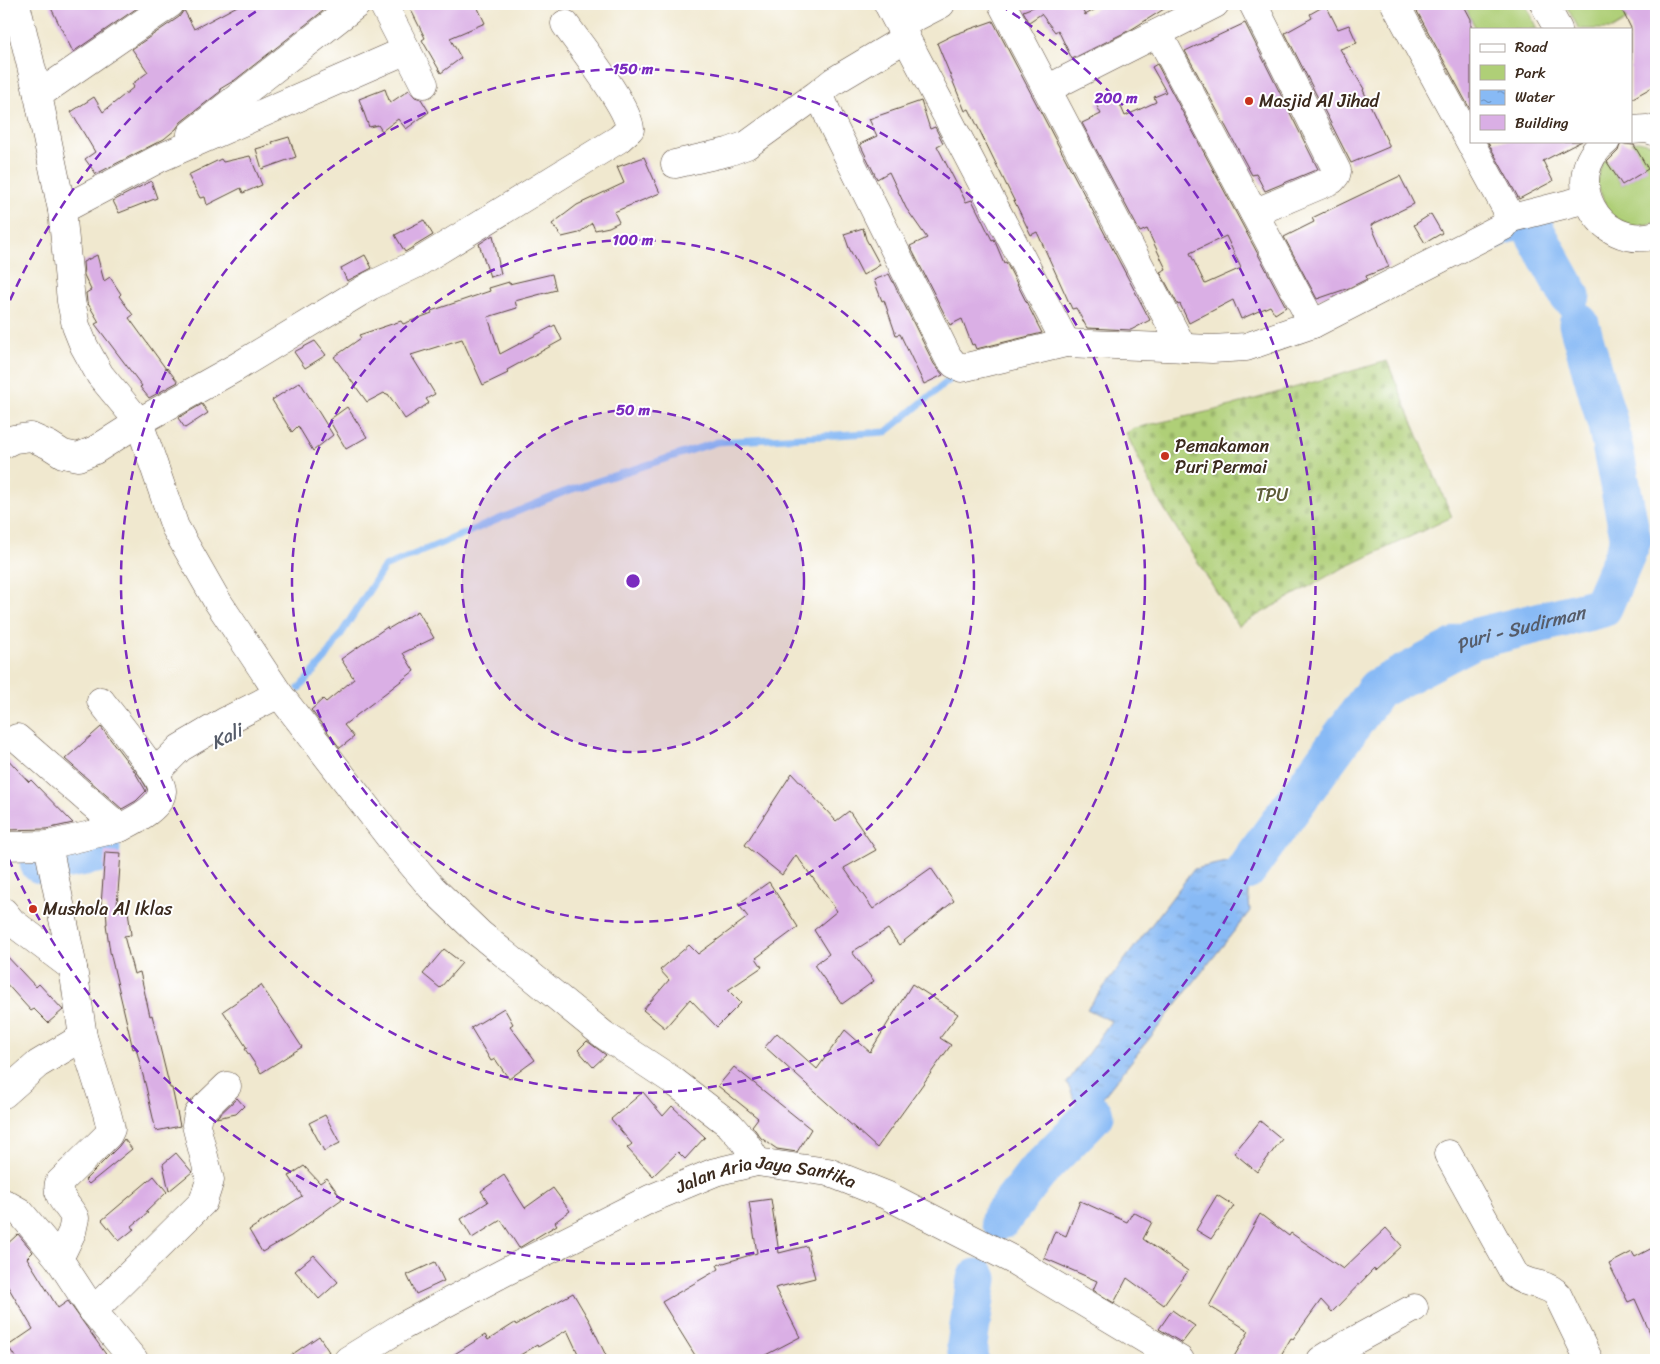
<svg xmlns="http://www.w3.org/2000/svg" width="1660" height="1364" font-family="Sriracha,sans-serif">
<style>
.green{fill:#afcf77;stroke:#757c4a}
.cemetery{fill:url(#cemetery-stones);stroke:#757c4a}
.water{fill:url(#water-ripples);stroke:#62728a}
.lines{fill:none;stroke-linecap:round;stroke-linejoin:round}
.stream{stroke:#88baf5;stroke-width:7}
.river{stroke:#88baf5;stroke-width:41}
.building{fill:#daafe5;fill-rule:evenodd}
.minor-casing{stroke:#564639;stroke-width:29}
.minor{stroke:#fff;stroke-width:28}
.ring{fill:none;stroke:#7b2cbf;stroke-width:2.5;stroke-dasharray:9 6}
.poi-dot{fill:#c8321e;stroke:#fff;stroke-width:2}
.labels{text-anchor:middle;stroke-width:4;stroke-linejoin:round;paint-order:stroke}
.poi-label{font-size:18px;fill:#3b2a1e;stroke:#fff;text-anchor:start}
.park-label{font-size:18px;fill:#5e5c39;stroke:#fff}
.street-label{font-size:18px;fill:#3b2a1e;stroke:#fff}
.water-label{font-size:19px;font-style:italic;fill:#565c69;stroke:#fff}
.centre{fill:#7b2cbf;stroke:#fff;stroke-width:2.5}
.ring-label{font-size:15px;text-anchor:middle;font-weight:bold;fill:#7b2cbf;stroke:#fff;stroke-width:4;stroke-linejoin:round;paint-order:stroke}
</style>
<defs>
<pattern id="cemetery-stones" width="16" height="16" patternUnits="userSpaceOnUse" patternTransform="scale(1.25)"><rect width="16" height="16" fill="#afcf77"/><path d="M2 7V4a2 2 0 0 1 4 0v3zM10 15v-3a2 2 0 0 1 4 0v3z" fill="#97b266"/></pattern>
<pattern id="water-ripples" width="26" height="14" patternUnits="userSpaceOnUse" patternTransform="scale(1.25)"><rect width="26" height="14" fill="#88baf5"/><path d="M2 4q2-2 4 0t4 0M15 11q2-2 4 0t4 0" fill="none" stroke="#7097c6"/></pattern>
</defs>
<rect width="100%" height="100%" fill="#fff"/>
<filter id="ink" filterUnits="userSpaceOnUse"><feTurbulence type="fractalNoise" baseFrequency=".02" numOctaves="2"/><feDisplacementMap in="SourceGraphic" scale="10" xChannelSelector="R" yChannelSelector="G"/><feConvolveMatrix kernelMatrix="1 2 1 2 8 2 1 2 1" color-interpolation-filters="sRGB"/></filter>
<filter id="wash" filterUnits="userSpaceOnUse"><feTurbulence type="fractalNoise" baseFrequency=".0096" numOctaves="4" result="noise"/><feDisplacementMap in="SourceGraphic" scale="20" xChannelSelector="R" yChannelSelector="G"/><feGaussianBlur stdDeviation="1.12" result="paint"/><feColorMatrix in="noise" values="0 0 0 0 0 0 0 0 0 0 0 0 0 0 0 0 0 1.4 0 .05"/><feComposite in="paint" operator="in"/></filter>
<g filter="url(#wash)">
<rect width="100%" height="100%" fill="#f0e8cf"/>
<!-- green -->
<path class="green" d="M1464,4h61l12,25h-61z
M1565,4h53l9,16 -15,9h-33z
M1638,141l18,4v78l-23,3 -23,-10 -13,-32 5,-23 3,-2 17,26 25,-16 -15,-27z"/>
<!-- cemetery -->
<path class="cemetery" d="M1387,361l65,156 -117,55 -97,54 -80,-127 -32,-66 9,-5 85,-19z"/>
<!-- water -->
<path class="water" d="M1227,862l19,8 4,41 -150,190 -7,14 -14,-6 -12,-26 44,-62 -24,-12 107,-140z"/>
<g class="lines">
<!-- stream -->
<path class="stream" d="M1480,254l60,-29
M299,688l26,-29 59,-92 180,-75 153,-50 169,-10 72,-59"/>
<!-- river -->
<g class="river">
<path d="M1532,227l38,69"/>
<path d="M40,863l56,-10 4,-5"/>
<path id="s1" d="M1246,870l131,-181 96,-50 129,-32 29,-67 -23,-115 -29,-101"/>
<path d="M1001,1219l36,-47 56,-57"/>
<path d="M969,1360l-2,-15 10,-66"/>
</g>
</g>
<g id="blocks">
<!-- building -->
<path class="building" d="M49,4h94l-70,48z
M241,4h91l-97,76 -15,9 1,2 -40,31 -5,7 -12,10 -68,35 -11,-15 10,-7 -24,-40 23,-15 9,15 31,-25 -2,-3 16,-12 -16,-23 47,-32 5,-7 10,19z
M408,4h68l9,19 -35,15 11,20 -20,15 -19,-33 3,-2z
M1034,4h45l6,11 20,-11h67l-40,25 -60,30 -14,-29 -3,2 -14,-18 -12,8 -6,-11 13,-5z
M1413,4h50l8,15v92z
M1619,4h37v81l-25,14v-71z
M1326,5l12,24 11,-4 8,18 -17,6 24,40 -1,1 26,55v2l-38,16 -66,-130 27,-15 -2,-4z
M993,21l157,299 -19,10 -44,-2 -11,-20 -4,1 -35,-77 -6,3 -59,-120 -3,-6 -4,2 -28,-68 16,-8z
M1245,23l73,146 -53,22 -9,-17 -4,1 -67,-124z
M1157,64l129,243 -11,7 -5,-8 -29,13 -8,-19 -44,23 -9,-19 -2,1 -18,-33 6,-3 -19,-40 -7,3 -58,-109 19,-9 -5,-10 20,-9 9,21 31,-14 -2,-5 12,-5 -14,-25zM1226,236l15,32 -36,16 -15,-31z
M385,89l5,14 19,-13 6,7 6,2 8,13 -23,17 -8,-10 -16,12 -4,-6 -9,2 -10,-28z
M921,101l9,28 5,-2 8,16 -6,3 29,56 6,-2 20,40 2,-1 2,5 8,19 2,-1 36,71 -66,16 -2,-5 -2,1 -10,-26 -12,6 -40,-79 17,-8 -21,-30 -17,-36 -12,7 -17,-35 17,-8 -8,-17z
M289,137l7,20 -34,12 -6,-20 17,-5 -1,-2z
M1487,141h95l-39,20 10,20 -34,18z
M1621,142l4,2 9,1 14,24 -26,16 -15,-23 11,-11z
M250,156l12,29 -19,8 -2,-5 -34,17 -2,-8 -5,1 -12,-23 33,-16 2,3z
M644,157l16,36 -46,19 5,10 -10,5 -14,3 -3,-7 -13,10 -17,4 -10,-13 25,-19 47,-22 -7,-16z
M1400,176l14,28 -43,21 18,42 -23,9 1,3 -18,9 -32,11 -33,-62 30,-15 -2,-4z
M151,181l6,17 -38,15 -6,-12z
M1431,214l11,19 -17,10 -11,-18z
M424,220l9,15 -28,17 -10,-17z
M863,228l3,11 14,26 -17,10 -14,-27 -5,-14z
M493,235l8,39 -11,3 -11,-33z
M97,255l7,26 6,-4 11,17 -2,2 14,19 -4,3 37,51 1,-1 11,14 -29,16 -9,-11 2,-1 -47,-62 4,-2 -12,-20 -1,-9 5,-3 -7,-15 -1,-13z
M365,255l7,13 -25,13 -6,-13z
M552,274l4,16 -41,11 2,7 -29,9 12,37 55,-29 7,15 -55,30 1,3 -25,12 -21,-46 -51,16 24,39 -9,5 3,4 -24,16 -17,-25 -2,1 -2,-2 -17,9 -33,-45 27,-19 -2,-3 42,-14 2,3 29,-11 -1,-2 59,-20 -1,-3 20,-6v2z
M889,274l45,90 9,11 -19,9 -24,-50 -4,1 -12,-35 -2,1 -8,-21z
M315,341l11,14 -21,13 -11,-16z
M300,382l33,53 -20,16 -15,-25 -6,6 -20,-32z
M202,404l6,9 -23,15 -7,-10z
M347,407l20,30 -21,12 -17,-29z
M418,611l16,27 -31,15 11,18 -70,54 10,12 -14,11 -29,-38 12,-11 3,3 28,-23 -13,-20 46,-32 1,2z
M101,727l32,42 13,22 -10,10 -14,8 -57,-50z
M4,755l25,27 2,-2 42,43 -27,6 -39,1 -3,-3z
M792,773l44,48 13,-10 27,39 -32,18 29,41 58,-41 23,33 -55,44 -11,-16 -36,23 22,29 -32,23 -28,-39 15,-11 -15,-24 23,-19 -41,-56 -14,20 -37,-30z
M105,852l16,1 -4,53 1,5 10,-1 3,25 -7,1 10,38 6,-2 10,44 2,-1 18,73h2l8,38 -24,5 -10,-44 -10,-39 -3,1 -23,-97 -4,-28h1l-1,-18 -5,-1z
M769,882l29,45 -42,31 6,9 -34,23 13,13 -24,24 -27,-28 -25,29 -22,-18 26,-30 -9,-10 29,-25 9,9 50,-37 -10,-13z
M444,949l18,14 -22,25 -17,-14z
M4,953l32,34 3,-3 24,26 -15,13 -14,-14 -3,2 -27,-30z
M912,984l46,30 -18,24 11,7 -74,103 -112,-101 12,-14 40,36 28,-39 25,22z
M261,985l41,62 -41,26 -16,-24 2,-1 -24,-37z
M504,1008l9,16 -3,2 25,34 -26,19 -14,-20 -4,2 -20,-33z
M587,1041l19,14 -13,12 -15,-17z
M734,1067l77,62 -14,23 -20,-3 -16,-11 -9,-12 6,-8 -40,-32z
M643,1092l20,24 9,-10 33,31 -20,22 -7,-7 -25,24 -26,-28 5,-4 -21,-25z
M237,1098l7,8 -8,8 -20,4z
M325,1115l15,28 -16,8 -15,-28z
M1260,1121l22,18 -25,33 -23,-19z
M124,1139l8,10 -43,35 -4,-4 34,-34z
M176,1153l16,19 -23,19 -6,-27z
M304,1166l16,17 7,-5 15,21 -51,37 -29,16 -13,-22 53,-34 -13,-20z
M504,1175l21,33 28,-20 17,23 -15,11 2,3 -38,23 -18,-28 -29,18 -11,-19 27,-17 -7,-11z
M154,1176l13,16 -21,20 2,1 -16,13 2,3 -15,12 -17,-21z
M1217,1195l17,11 -23,33 -15,-9z
M771,1199l8,54 28,-7 8,32 -40,10 25,49 -44,23h-58l-36,-58 57,-33 -2,-4 40,-12 -8,-51z
M1080,1201l47,21 6,-10 19,10 -9,17 45,32 -24,34 -37,-27 -13,25 -21,-13 4,-9 -53,-23 11,-27 11,5z
M1260,1214l29,22 2,-3 52,36 43,-41 16,18 -27,25 -1,-2 -42,43 -11,-12 -28,39 -2,-1 -13,22h-46l17,-29 -40,-25z
M18,1234l15,18 -6,6 31,50 10,-7 42,59h-93l-9,-14 25,-17 -29,-49v-33z
M1656,1246v100l-21,-47 -7,3 -19,-38 23,-12 3,5z
M314,1255l24,27 -19,17 -24,-28z
M435,1262l9,19 -28,13 -9,-19z
M573,1293l17,29 18,38h-27l-14,-30 -29,17 -1,-2 -25,15h-67l40,-25 3,5 27,-17 1,2z
M1172,1310l23,16 -13,17 -23,-14z
M319,1336l10,16 -12,8h-33z"/>
</g>
</g>
<g filter="url(#ink)">
<use href="#blocks" fill-opacity="0" stroke="#564639" stroke-width="1"/>
<g class="lines">
<defs>
<g id="minor">
<path d="M16,4l22,91 24,115 9,91 5,25 8,20 16,29 39,47 36,105 41,72 63,95 115,149 38,45 48,46 124,101 68,45 58,45 15,17 12,20"/>
<path d="M383,4l41,80"/>
<path d="M888,4l178,339"/>
<path d="M1002,4l181,344"/>
<path d="M1253,4l84,167 -1,4 -4,5 -78,33"/>
<path d="M1544,4l14,25"/>
<path d="M900,25l41,-21"/>
<path d="M1158,33l155,291"/>
<path d="M906,38l-72,43 -15,12 12,29 117,235 6,7 8,4 104,-25 146,6 34,-2 67,-23 191,-98 4,-7 -2,-11 -111,-204"/>
<path d="M1047,89l168,-85"/>
<path d="M38,95l132,-91"/>
<path d="M1631,130l16,-1 9,3"/>
<path d="M191,134l166,-130"/>
<path d="M1606,141c-47,35 -8,111 50,94"/>
<path d="M675,164l53,-12 19,-7 72,-52"/>
<path d="M62,210l98,-52 247,-108"/>
<path d="M1508,219l79,-20"/>
<path d="M4,444l10,-5 17,-2 18,8 14,9 15,3 17,-7 44,-28 96,-54 135,-82 46,-22 203,-125 11,-10c-1,-22 -51,-85 -65,-105"/>
<path d="M101,701c11,15 62,76 61,90 -1,17 -29,30 -42,37"/>
<path d="M155,773l25,-25 44,-26 55,-28"/>
<path d="M48,845l25,123 10,69 24,76 4,16 -3,6 -49,48c-4,13 11,24 16,35l-3,14 -13,27"/>
<path d="M4,846l44,-1 72,-17 -103,-90"/>
<path d="M4,912l8,10 61,46"/>
<path d="M4,1094l34,-30 45,-27"/>
<path d="M1448,1154l67,121c12,11 31,7 42,19l32,66"/>
<path d="M4,1203l16,9 39,47 34,52 41,49"/>
<path d="M93,1311l110,-109 7,-22 -14,-55 2,-11 29,-28"/>
<path id="s2" d="M348,1360l55,-34 100,-53 147,-74 65,-27 42,-10 71,10 58,23 127,65 167,100"/>
<path d="M1321,1360l16,-10 77,-42"/>
</g>
</defs>
<!-- minor casing -->
<use href="#minor" class="minor-casing"/>
<!-- minor -->
<use href="#minor" class="minor"/>
</g>
</g>
<!-- distance rings -->
<circle cx="633" cy="581" r="171" fill="#7b2cbf" fill-opacity=".12"/>
<g class="ring">
<circle cx="633" cy="581" r="171"/>
<circle cx="633" cy="581" r="341"/>
<circle cx="633" cy="581" r="512"/>
<path d="M4 314A683 683 0 0 1 266 5M1000 5A683 683 0 1 1 4 848"/>
</g>
<!-- markers -->
<g class="poi-dot">
<circle cx="1249" cy="101" r="5"/>
<circle cx="1165" cy="456" r="5"/>
<circle cx="33" cy="909" r="5"/>
</g>
<g class="labels">
<!-- poi labels -->
<g class="poi-label">
<text x="1259" y="107">Masjid Al Jihad</text>
<text x="1175" y="452">Pemakaman<tspan x="1175" dy="21">Puri Permai</tspan></text>
<text x="43" y="915">Mushola Al Iklas</text>
</g>
<!-- park labels -->
<g class="park-label">
<text x="1272" y="501">TPU</text>
</g>
<!-- street labels -->
<g class="street-label">
<text dy="6" stroke="none"><textPath href="#s2" startOffset="464">Jalan Aria Jaya Santika</textPath></text>
</g>
<!-- water labels -->
<g class="water-label">
<text dy="7" stroke="none"><textPath href="#s1" startOffset="380">Puri - Sudirman</textPath></text>
<text transform="translate(226 736) rotate(-27)" y="7">Kali</text>
</g>
</g>
<circle cx="633" cy="581" r="8" class="centre"/>
<g class="ring-label">
<text x="633" y="74">150 m</text>
<text x="1116" y="103">200 m</text>
<text x="633" y="245">100 m</text>
<text x="633" y="415">50 m</text>
</g>
<!-- margin -->
<rect width="1660" height="1364" fill="none" stroke="#fff" stroke-width="20"/>
<!-- legend -->
<rect x="1470" y="28" width="162" height="115" fill="#ffffff" stroke="#b1aaa5"/>
<rect x="1480" y="44" width="25" height="8" fill="#ffffff" stroke="#b1aaa5"/>
<text x="1515" y="52" font-size="15" fill="#3b2a1e">Road</text>
<rect x="1480" y="65" width="25" height="15" fill="#afcf77" stroke="#b1aaa5"/>
<text x="1515" y="78" font-size="15" fill="#3b2a1e">Park</text>
<rect x="1480" y="90" width="25" height="15" fill="url(#water-ripples)" stroke="#b1aaa5"/>
<text x="1515" y="102" font-size="15" fill="#3b2a1e">Water</text>
<rect x="1480" y="115" width="25" height="15" fill="#daafe5" stroke="#b1aaa5"/>
<text x="1515" y="128" font-size="15" fill="#3b2a1e">Building</text>
</svg>
